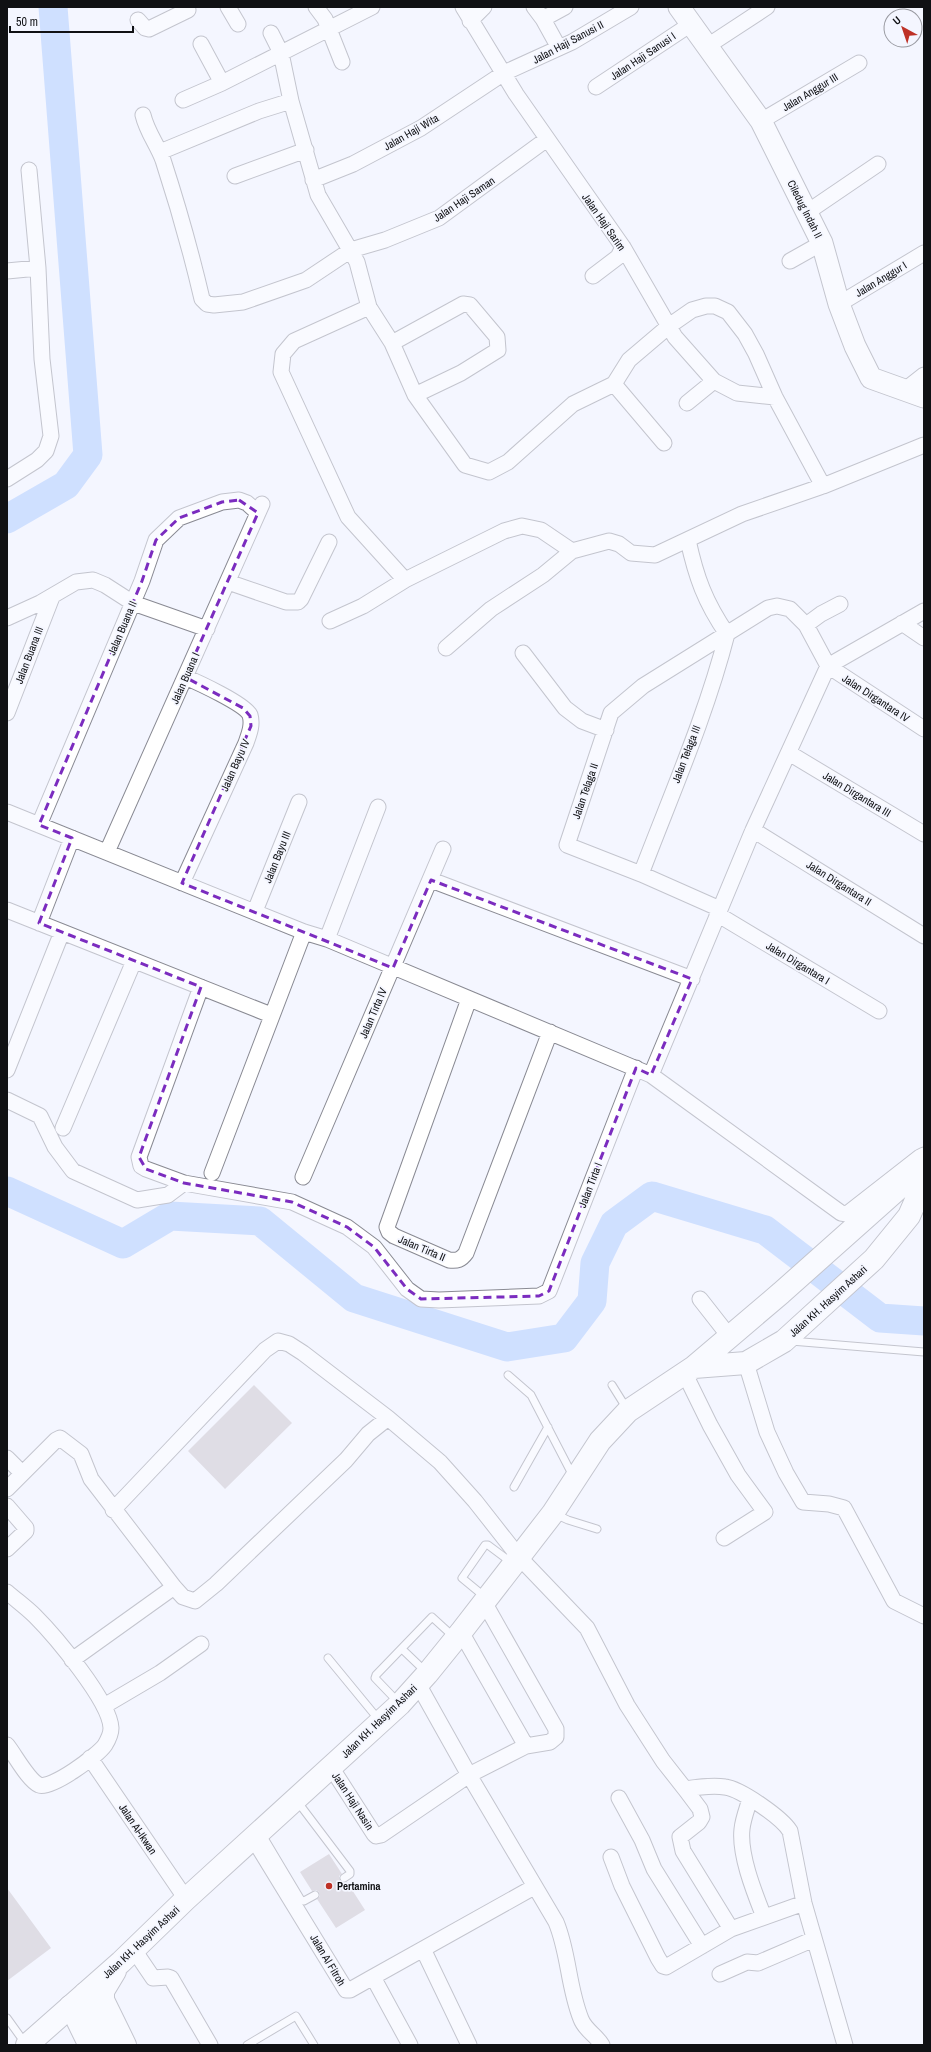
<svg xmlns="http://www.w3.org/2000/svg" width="931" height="2052" font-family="'Archivo Narrow',sans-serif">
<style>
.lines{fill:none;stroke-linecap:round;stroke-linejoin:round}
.river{stroke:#a3c5ff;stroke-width:29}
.building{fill:#c6bfc6}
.lane-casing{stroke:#898a93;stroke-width:9}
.street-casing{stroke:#898a93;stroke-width:17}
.secondary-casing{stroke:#898a93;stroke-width:23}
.primary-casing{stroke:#898a93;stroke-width:24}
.lane{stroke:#fff;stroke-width:7}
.street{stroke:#fff;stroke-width:15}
.secondary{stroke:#fff;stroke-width:21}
.primary{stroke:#fff;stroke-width:22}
.marked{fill:none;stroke:#7b2cbf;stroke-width:3;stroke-dasharray:8 5;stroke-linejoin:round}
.poi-dot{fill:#be3126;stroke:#f4f6ff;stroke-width:1.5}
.labels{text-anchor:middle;stroke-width:3.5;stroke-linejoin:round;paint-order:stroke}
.street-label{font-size:11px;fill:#101114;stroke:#f4f6ff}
.poi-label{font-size:11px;font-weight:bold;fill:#101114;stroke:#f4f6ff;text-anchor:start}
</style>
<rect width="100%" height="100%" fill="#f4f6ff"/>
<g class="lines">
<!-- river -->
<path class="river" d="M7,519l59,-34 22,-30 -35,-448
M7,1191l116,53 47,-28 90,5 94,77 153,49 57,-9 28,-37 3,-38 19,-39 38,-28 113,34 115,88 44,3"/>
</g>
<!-- building -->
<path class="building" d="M254,1385l38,38 -67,66 -37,-38z
M329,1854l13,20 -3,2 1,4 2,3 5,-1 18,28 -29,18 -19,-29 3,-3 -1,-4 -3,-2 -4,1 -12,-19z
M7,1888l44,60 -44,33z"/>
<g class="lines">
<defs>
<path id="lane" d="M791,1341l133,11
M508,1375l23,20 42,81
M612,1385l15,24
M514,1487l34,-60
M555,1514l13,6 29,9
M485,1597l-23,-19 23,-33h3l24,18
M402,1649l24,23
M328,1658l51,62
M398,1702l-23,-24 1,-3 56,-58 23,21
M297,1801l53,70v3l-6,4
M261,1833l40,67 3,1 11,-6
M7,2018l18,25
M247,2045l49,-29 18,29"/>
<path id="street" d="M228,7l10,17
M316,7l9,12 17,43
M463,7l53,87 107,153 52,90 39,44 23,12 38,4
M534,7l9,12 16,29
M543,19l22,-12
M138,20l7,8 4,1 39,-19 -1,-3
M470,21l14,-14
M271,33l10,20 10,48
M201,44l21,39
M706,47l61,-40
M596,87l95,-63
M183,100l39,-17 150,-76
M143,115c4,17 14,29 20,45 15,46 28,92 39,139l5,5 7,1 29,-3 63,-22 45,-30 34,-10 54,-22 108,-79
M761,121l98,-58
M160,152l99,-41 32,-10 27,94 39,67 12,45 23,36 23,52 50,70 24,7 19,-10 65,-58 41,-20 15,-24 40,-34 23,-16 14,-4h9l13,6 17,22 11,20 19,43 48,89
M235,176l71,-26
M313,180l40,-16 68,-36 83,-55 68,-31 59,-35
M806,213l72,-49
M790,261l32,-18
M7,271l31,-3
M593,276l25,-19 5,-10
M839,304l85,-51
M369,307l-75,34 -11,13 -2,18 67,145 57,63
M392,343l71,-39 7,1 27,32 1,13 -37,23 -46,22
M614,384l50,59
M905,390l19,-15
M687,403l27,-22
M7,479l30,-19 9,-9 5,-15 -9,-77 -4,-91 -9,-98
M688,540c8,37 17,62 39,94
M228,582l58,20h12l3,-3 28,-57
M7,618l33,-15 36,-21 17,-2 12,5 28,18 74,26
M330,621l33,-15 42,-26 99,-49 18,-5 19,4 31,21 37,-10 10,3 12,9 24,2 87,-41 81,-28 101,-41
M902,623l22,15
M806,625l15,-11 19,-10
M446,648l45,-39 52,-34 29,-24
M523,653l42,55 17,13 24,9
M7,713l45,-116
M789,753l135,81
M7,812l297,120 23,7 324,136 190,138 6,1 73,-57 4,-2
M39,825l103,-244 14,-41 23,-22 43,-16 17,-2 8,3 11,10
M753,830l171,106
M107,852l155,-348
M641,874c30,-79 65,-158 86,-240
M431,880l261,99
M182,883l64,-140c3,-9 7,-18 4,-28 -5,-11 -53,-33 -65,-38
M720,909l-79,-35 -74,-29 44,-132 32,-27 125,-78 9,-2 13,3 16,16 22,41 96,63
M7,910l264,105
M255,911l44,-109
M717,914l162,97
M39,923l33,-85
M327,939l51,-132
M469,999l-82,228 2,5 5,4 55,24c8,1 12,0 17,-7l84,-221
M7,1070l55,-138
M651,1075l102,-245 75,-164 96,-55
M7,1100l33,16 15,31 18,24 64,29 31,-5 16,-12 108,19 55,25 27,20 33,42 14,10 18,1 100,-4 10,-5 87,-223
M63,1128l71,-167
M212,1173l92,-241
M303,1177l140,-328
M184,1183l-38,-14 -5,-3 -2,-9 62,-170
M700,1299l29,37
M746,1363l21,69 19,41 17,29 26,2 15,4 50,93 30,15
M684,1372l26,53 28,50 27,37 -41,26
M7,1458l15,15
M7,1489l49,-49 4,-2 21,16 10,25 83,108 9,10 12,4 21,-17 130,-124 22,-26 20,-16 52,44 35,39 44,56 68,71 40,77 36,56 22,28c13,-2 27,-4 40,-2 16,2 57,31 65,44l14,72 41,142
M7,1506l19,22v3l-19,18
M113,1510l152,-160 13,-9 11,3 14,9 85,65
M7,1592c9,8 19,15 28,24 19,19 75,85 76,112 0,6 -3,12 -6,17 -7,10 -54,45 -66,40 -11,-5 -24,-30 -32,-40
M461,1632l65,114
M72,1660l102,-73
M418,1684l51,91 87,147c13,31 12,65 25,97 4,11 15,16 21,26
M104,1706l56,-33 41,-29
M90,1758l96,141
M331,1767l43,67 2,2 5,-1 88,-60 57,-29 24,-4 6,-5v-8l-72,-127
M685,1789l15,20 2,8 -3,5 -19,15 3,14 48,78
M619,1798l23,42 12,29 48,77
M750,1799c-3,10 -7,20 -8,30 -3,26 13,65 22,88
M253,1838l93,152h4l23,-13 37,68
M611,1857l11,29 36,72 5,8 3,1 65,-38 73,-26
M423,1949l46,96
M134,1950l19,28 15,-1 3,1 39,67
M720,1974l27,-12 11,1 56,-24
M373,1977l161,-90"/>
<path id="secondary" d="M679,7l82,114 61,122 17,61 16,42 16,32 53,19
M85,1993l25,52
M70,2006l19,39"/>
<path id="primary" d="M694,1367l52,-4 38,-22 90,-82 35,-43 15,-34
M115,1971l-12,20v9l22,45
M27,2045l94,-83 65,-63 214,-195 27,-30 34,-42 92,-119 47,-72 28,-30 66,-44 87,-74 119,-106 24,-14"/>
</defs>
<!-- lane casing -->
<use href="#lane" class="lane-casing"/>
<!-- street casing -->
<use href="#street" class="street-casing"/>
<!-- secondary casing -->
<use href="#secondary" class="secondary-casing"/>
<!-- primary casing -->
<use href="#primary" class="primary-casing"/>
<!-- lane -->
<use href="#lane" class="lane"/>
<!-- street -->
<use href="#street" class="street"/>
<!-- secondary -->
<use href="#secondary" class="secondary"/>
<!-- primary -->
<use href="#primary" class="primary"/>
</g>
<!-- marked area -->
<path d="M0 0H931V2052H0ZM239,500l19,13 -73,164 58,31 7,8 1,10 -69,157 211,85 38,-88 261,99 -41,96 -15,-7 -87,223 -10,5 -118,3 -14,-10 -33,-42 -27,-20 -55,-25 -108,-19 -38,-14 -7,-12 62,-170 -162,-64 33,-85 -33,-13 103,-244 14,-41 23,-22 43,-16z" fill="#f4f6ff" fill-opacity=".55" fill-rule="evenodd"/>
<path class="marked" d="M239,500l19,13 -73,164 58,31 7,8 1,10 -69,157 211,85 38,-88 261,99 -41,96 -15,-7 -87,223 -10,5 -118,3 -14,-10 -33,-42 -27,-20 -55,-25 -108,-19 -38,-14 -7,-12 62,-170 -162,-64 33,-85 -33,-13 103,-244 14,-41 23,-22 43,-16z"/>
<!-- markers -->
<circle class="poi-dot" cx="329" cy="1886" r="4"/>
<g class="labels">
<!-- street labels -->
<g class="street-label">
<text transform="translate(568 42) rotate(-28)" y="4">Jalan Haji Sanusi II</text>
<text transform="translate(643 56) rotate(-34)" y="4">Jalan Haji Sanusi I</text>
<text transform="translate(810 92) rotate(-31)" y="4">Jalan Anggur III</text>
<text transform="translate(411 132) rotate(-30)" y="4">Jalan Haji Wita</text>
<text transform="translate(464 199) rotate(-34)" y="4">Jalan Haji Saman</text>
<text transform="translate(805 209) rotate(63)" y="4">Ciledug Indah II</text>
<text transform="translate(604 222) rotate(55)" y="4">Jalan Haji Sarim</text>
<text transform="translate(881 279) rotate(-31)" y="4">Jalan Anggur I</text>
<text transform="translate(122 628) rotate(-67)" y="4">Jalan Buana II</text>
<text transform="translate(29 655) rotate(-69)" y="4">Jalan Buana III</text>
<text transform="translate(185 678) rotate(-66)" y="4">Jalan Buana I</text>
<text transform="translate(876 698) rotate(33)" y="4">Jalan Dirgantara IV</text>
<text transform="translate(686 754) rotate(-69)" y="4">Jalan Telaga III</text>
<text transform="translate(235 765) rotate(-66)" y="4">Jalan Bayu IV</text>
<text transform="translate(585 791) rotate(-71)" y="4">Jalan Telaga II</text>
<text transform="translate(857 794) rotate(31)" y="4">Jalan Dirgantara III</text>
<text transform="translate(277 857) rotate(-68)" y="4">Jalan Bayu III</text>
<text transform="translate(839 883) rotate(32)" y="4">Jalan Dirgantara II</text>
<text transform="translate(798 963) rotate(31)" y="4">Jalan Dirgantara I</text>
<text transform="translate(373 1013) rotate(-67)" y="4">Jalan Tirta IV</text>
<text transform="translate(590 1185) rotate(-69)" y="4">Jalan Tirta I</text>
<text transform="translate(422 1248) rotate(23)" y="4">Jalan Tirta II</text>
<text transform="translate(828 1301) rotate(-42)" y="4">Jalan KH. Hasyim Ashari</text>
<text transform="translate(379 1721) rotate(-44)" y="4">Jalan KH. Hasyim Ashari</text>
<text transform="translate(353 1801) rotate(57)" y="4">Jalan Haji Nasin</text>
<text transform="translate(138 1829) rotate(56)" y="4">Jalan Al-Ikwan</text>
<text transform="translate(141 1942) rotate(-43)" y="4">Jalan KH. Hasyim Ashari</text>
<text transform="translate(328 1960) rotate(59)" y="4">Jalan Al Fitroh</text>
</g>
<!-- poi labels -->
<g class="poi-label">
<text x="337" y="1890">Pertamina</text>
</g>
</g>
<!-- border -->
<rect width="931" height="2052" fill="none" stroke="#101114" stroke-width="16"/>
<!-- north arrow -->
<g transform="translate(903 28) rotate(320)"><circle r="19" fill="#f4f6ff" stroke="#999aa1"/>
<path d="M0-3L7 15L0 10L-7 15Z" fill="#be3126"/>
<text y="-6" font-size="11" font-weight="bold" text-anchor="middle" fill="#101114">U</text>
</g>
<!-- scale -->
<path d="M10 26v6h123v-6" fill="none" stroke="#101114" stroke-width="2"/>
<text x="16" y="26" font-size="12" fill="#101114" stroke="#f4f6ff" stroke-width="3" paint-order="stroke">50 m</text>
</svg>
